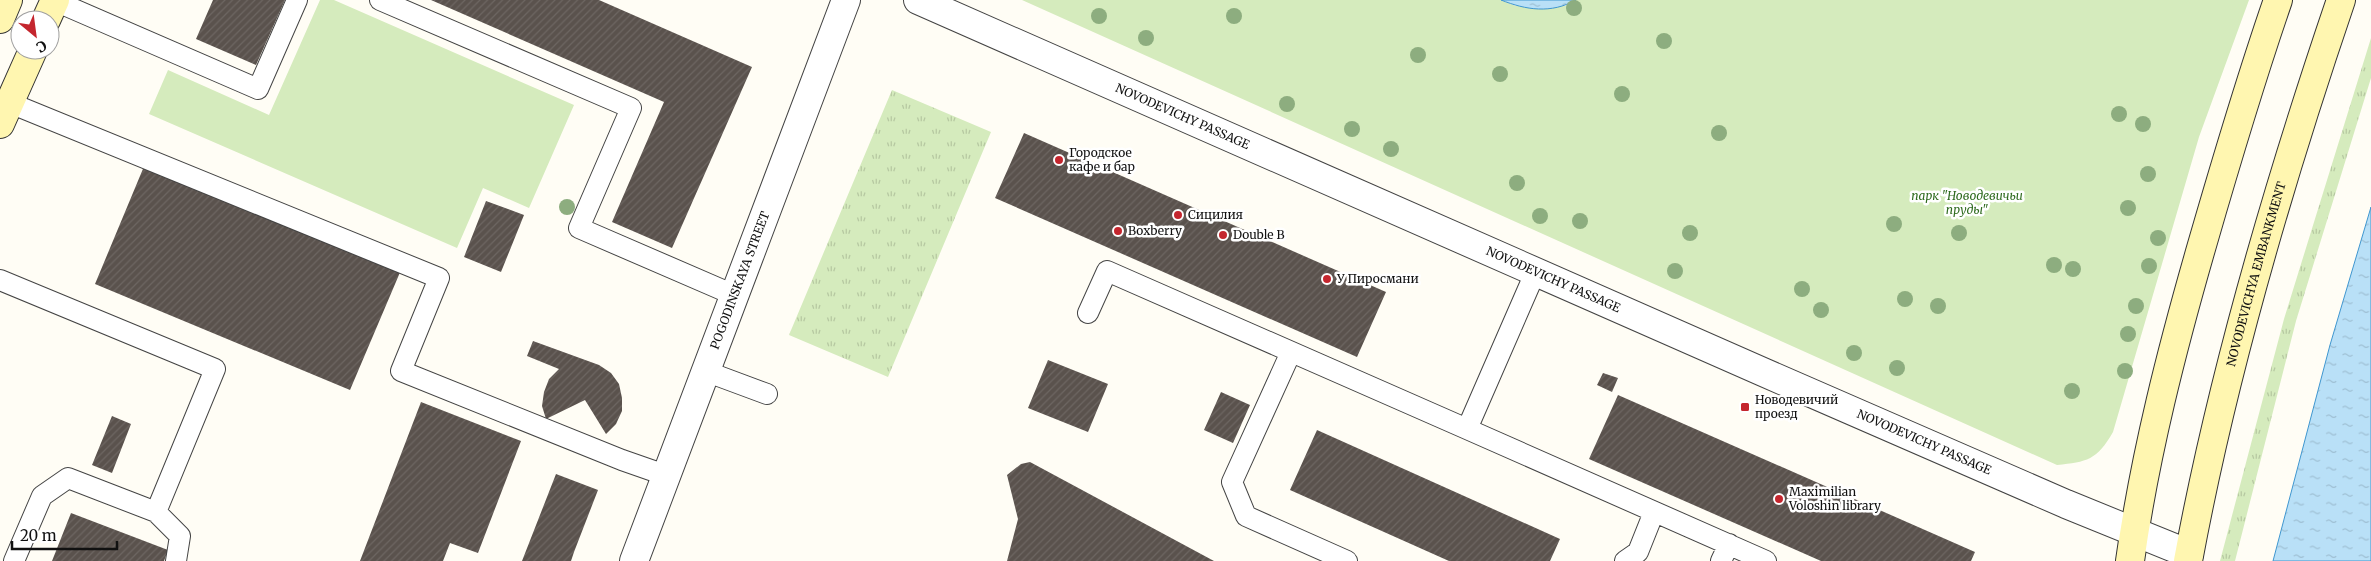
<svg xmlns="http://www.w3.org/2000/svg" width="2371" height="561" font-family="Merriweather,serif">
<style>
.grass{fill:url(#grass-tufts)}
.park{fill:#d5ebbd}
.water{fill:url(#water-ripples);stroke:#3f96cf}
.building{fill:url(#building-hatch)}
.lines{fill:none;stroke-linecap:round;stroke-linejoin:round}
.service-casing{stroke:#444;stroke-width:22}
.minor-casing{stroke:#444;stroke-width:30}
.secondary-casing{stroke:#333;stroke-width:30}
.service{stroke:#fff;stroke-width:20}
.minor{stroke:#fff;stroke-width:28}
.secondary{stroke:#fff6b0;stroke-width:28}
.tree{fill:#8dad7f}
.poi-dot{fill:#c4262e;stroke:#fff;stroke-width:2}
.labels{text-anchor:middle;stroke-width:5;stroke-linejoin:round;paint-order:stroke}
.street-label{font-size:12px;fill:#111;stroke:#fff}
.poi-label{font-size:12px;fill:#111;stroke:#fff;text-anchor:start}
.park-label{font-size:12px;font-style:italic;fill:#2f6b1f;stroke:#fff}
</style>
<defs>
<pattern id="grass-tufts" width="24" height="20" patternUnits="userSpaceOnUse" patternTransform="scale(1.25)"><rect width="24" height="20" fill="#d5ebbd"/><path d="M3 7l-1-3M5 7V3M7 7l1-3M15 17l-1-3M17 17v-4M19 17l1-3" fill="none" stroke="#b6c8a1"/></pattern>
<pattern id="water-ripples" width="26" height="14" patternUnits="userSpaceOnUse" patternTransform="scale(1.25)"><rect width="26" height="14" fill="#b9e0f7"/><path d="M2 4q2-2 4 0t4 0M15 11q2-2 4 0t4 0" fill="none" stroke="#9ebfd3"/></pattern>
<pattern id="building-hatch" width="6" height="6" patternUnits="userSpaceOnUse" patternTransform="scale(1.25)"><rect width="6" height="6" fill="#5a524d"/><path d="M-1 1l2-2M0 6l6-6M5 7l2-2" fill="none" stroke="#6d6662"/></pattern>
</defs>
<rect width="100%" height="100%" fill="#fffdf5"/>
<!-- grass -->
<path class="grass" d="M2371,38v40l-75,243 -61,240h-15l64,-242z
M892,90l99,42 -103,245 -99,-42z"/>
<!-- park -->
<path class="park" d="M320,0h14l240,105 -45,103 -46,-20 -26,60 -308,-134 19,-44 101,45z
M1022,0h479l15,6h49l11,-6h673l-50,137 -86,295c-16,28 -26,30 -56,33z"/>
<!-- water -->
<path class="water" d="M1501,0h75c-25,14 -50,10 -75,0z
M2371,207v354h-98l57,-216z"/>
<!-- building -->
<path class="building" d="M213,0h72l-29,65 -60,-26z
M431,0h168l153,67 -80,181 -60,-26 52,-120z
M1024,133l362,159 -29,65 -362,-159z
M145,164l256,106 -51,120 -255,-106z
M486,201l38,14 -23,57 -37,-15z
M533,341l66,24 12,8 8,11 3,14v13l-6,13 -10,10 -21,-34 -39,19 -4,-13 2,-14 5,-13 10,-10 -32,-13z
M1048,360l60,24 -20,48 -60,-24z
M1603,373l15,5 -6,14 -15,-7z
M1221,392l29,13 -17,38 -29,-13z
M1618,395l357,157 -4,9h-150l-232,-102z
M421,402l100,39 -43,112 -28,-10 -7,18h-83z
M112,416l19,8 -19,49 -20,-8z
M1317,430l243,109 -10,22h-101l-159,-71z
M1030,462l184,99h-207l11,-42 -11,-44 14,-11z
M556,474l42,16 -24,62 -3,9h-49z
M71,513l97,37 -4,11h-112z"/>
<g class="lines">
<defs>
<path id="service" d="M380,0l251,108 -52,120 155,67
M55,1l203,88 39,-89
M10,103l429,175 -38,93 221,89 43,15
M0,280l215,89 -59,143 -88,-34 -26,18 -28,65
M1088,313l19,-42 360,158 68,-156
M1291,352l-59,130 14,34 101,45
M705,371l62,23
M1467,429l299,132
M156,512l24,24 -4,25
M1625,561l13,-9 16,-40
M1721,561l8,-17"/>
<g id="minor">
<path id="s1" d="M918,0l845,372 303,132 123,50"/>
<path id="s2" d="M634,561l212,-561"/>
</g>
<g id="secondary">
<path d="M0,19l8,-19"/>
<path d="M46,20l9,-20"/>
<path d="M0,124l33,-74"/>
<path d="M2130,561c15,-107 42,-212 72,-316 24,-83 48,-164 76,-245"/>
<path id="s3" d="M2188,561c35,-189 91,-379 153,-561"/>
</g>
</defs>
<!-- service casing -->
<use href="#service" class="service-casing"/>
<!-- minor casing -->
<use href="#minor" class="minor-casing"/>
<!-- secondary casing -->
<use href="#secondary" class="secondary-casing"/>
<!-- service -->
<use href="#service" class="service"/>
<!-- minor -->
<use href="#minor" class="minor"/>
<!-- secondary -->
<use href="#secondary" class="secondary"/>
</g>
<!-- trees -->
<g class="tree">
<circle cx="1574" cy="8" r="8"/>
<circle cx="1099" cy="16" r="8"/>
<circle cx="1234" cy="16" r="8"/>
<circle cx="1146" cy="38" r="8"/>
<circle cx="1664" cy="41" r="8"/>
<circle cx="1418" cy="55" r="8"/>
<circle cx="1500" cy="74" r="8"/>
<circle cx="1622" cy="94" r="8"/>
<circle cx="1287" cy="104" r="8"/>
<circle cx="2119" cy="114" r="8"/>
<circle cx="2143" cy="124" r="8"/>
<circle cx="1352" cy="129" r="8"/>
<circle cx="1719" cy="133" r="8"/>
<circle cx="1391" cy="149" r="8"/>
<circle cx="2148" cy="174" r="8"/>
<circle cx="1517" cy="183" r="8"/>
<circle cx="567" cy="207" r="8"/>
<circle cx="2128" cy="208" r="8"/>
<circle cx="1540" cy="216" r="8"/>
<circle cx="1580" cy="221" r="8"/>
<circle cx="1894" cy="224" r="8"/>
<circle cx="1690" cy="233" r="8"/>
<circle cx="1959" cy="233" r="8"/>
<circle cx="2158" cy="238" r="8"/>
<circle cx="2054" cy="265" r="8"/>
<circle cx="2149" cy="266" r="8"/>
<circle cx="2073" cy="269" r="8"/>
<circle cx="1675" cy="271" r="8"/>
<circle cx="1802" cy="289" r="8"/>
<circle cx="1905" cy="299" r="8"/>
<circle cx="1938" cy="306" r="8"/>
<circle cx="2136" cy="306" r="8"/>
<circle cx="1821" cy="310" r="8"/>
<circle cx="2128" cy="334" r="8"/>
<circle cx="1854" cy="353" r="8"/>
<circle cx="1897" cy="368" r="8"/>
<circle cx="2125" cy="371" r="8"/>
<circle cx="2072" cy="391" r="8"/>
</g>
<!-- markers -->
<g class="poi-dot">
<circle cx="1059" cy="160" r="5"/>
<circle cx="1178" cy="215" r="5"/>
<circle cx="1118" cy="231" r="5"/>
<circle cx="1223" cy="235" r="5"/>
<circle cx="1327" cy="279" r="5"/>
<rect x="1740" y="402" width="10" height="10" rx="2.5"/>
<circle cx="1779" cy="499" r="5"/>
</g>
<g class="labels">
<!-- street labels -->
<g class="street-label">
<text dy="4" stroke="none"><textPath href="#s1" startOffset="289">NOVODEVICHY PASSAGE</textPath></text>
<text dy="4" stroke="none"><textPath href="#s3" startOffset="295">NOVODEVICHYA EMBANKMENT</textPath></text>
<text dy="4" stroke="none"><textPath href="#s2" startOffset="300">POGODINSKAYA STREET</textPath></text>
<text dy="4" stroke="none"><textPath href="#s1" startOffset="694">NOVODEVICHY PASSAGE</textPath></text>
<text dy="4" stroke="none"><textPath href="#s1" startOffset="1099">NOVODEVICHY PASSAGE</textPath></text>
</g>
<!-- poi labels -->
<g class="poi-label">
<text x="1069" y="157">Городское<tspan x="1069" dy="14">кафе и бар</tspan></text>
<text x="1188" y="219">Сицилия</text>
<text x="1128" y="235">Boxberry</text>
<text x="1233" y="239">Double B</text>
<text x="1337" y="283">У Пиросмани</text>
<text x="1755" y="404">Новодевичий<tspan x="1755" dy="14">проезд</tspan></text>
<text x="1789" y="496">Maximilian<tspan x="1789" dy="14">Voloshin library</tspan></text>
</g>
<!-- park labels -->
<g class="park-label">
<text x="1967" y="200">парк "Новодевичьи<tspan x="1967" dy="14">пруды"</tspan></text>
</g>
</g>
<!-- north arrow -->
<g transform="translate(35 35) rotate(151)"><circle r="24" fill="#ffffff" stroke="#a0a0a0"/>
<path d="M0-4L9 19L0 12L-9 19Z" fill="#c4262e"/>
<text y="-8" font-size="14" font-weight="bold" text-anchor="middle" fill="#111111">С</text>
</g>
<!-- scale -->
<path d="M12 541v8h105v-8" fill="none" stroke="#111111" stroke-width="2.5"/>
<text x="20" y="541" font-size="15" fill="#111111" stroke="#ffffff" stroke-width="4" paint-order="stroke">20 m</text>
</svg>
